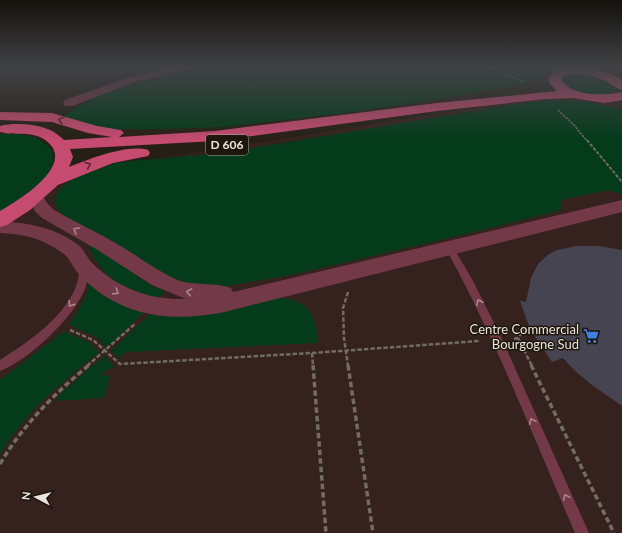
<svg xmlns="http://www.w3.org/2000/svg" width="622" height="533" font-family="Lato,sans-serif">
<style>
.commercial{fill:#35221e}
.green{fill:#043b1b}
.building{fill:#464450}
.lines{fill:none;stroke-linecap:round;stroke-linejoin:round}
.path-far3{stroke:#726c64;stroke-width:1.5;stroke-dasharray:2.5 1;stroke-linecap:butt}
.path-far2{stroke:#726c64;stroke-width:2;stroke-dasharray:3.5 1.5;stroke-linecap:butt}
.path-far1{stroke:#726c64;stroke-width:2.5;stroke-dasharray:4.5 2;stroke-linecap:butt}
.path{stroke:#726c64;stroke-width:3.5;stroke-dasharray:5.5 3;stroke-linecap:butt}
.service{fill:#743949;fill-rule:evenodd}
.minor{fill:#743949;fill-rule:evenodd}
.primary{fill:#c64b71;fill-rule:evenodd}
.oneway{stroke:#58292f}
.oneway2{stroke:#a9878c}
.labels{text-anchor:middle;stroke-width:3;stroke-linejoin:round;paint-order:stroke}
.shield{fill:#1d160c;stroke:#aca8a0;stroke-width:1}
.shield-label{font-size:12px;font-weight:bold;fill:#eae6df}
.poi-label{font-size:13px;fill:#eae6df;stroke:#1d160c;text-anchor:end}
</style>
<rect width="100%" height="100%" fill="#261f15"/>
<!-- commercial -->
<path class="commercial" d="M622,84v449h-622v-316l88,-47z"/>
<!-- green -->
<path class="green" d="M207,67h336l3,3 -1,5 -12,7 -95,17 -86,13 -131,15 -55,2h-56l-18,-3 -28,-10c40,-30 95,-39 143,-49z
M573,73c11,0 40,4 42,17 -10,11 -46,2 -53,-10l1,-3z
M553,100l29,1 40,8v85l-13,-4 -48,10v10l-99,25 -171,40 -71,12h-14l-31,-7 -110,-63c-35,-30 34,-50 55,-55l103,-9 306,-51z
M0,134c23,0 35,-1 52,16l1,14 -9,17 -44,33z
M92,245l60,41 13,5 -10,11c-30,-15 -54,-22 -66,-56z
M92,282l52,30 -37,35 -11,-10 -27,-12 16,-27 4,-14z
M280,298c28,1 37,19 38,45l-192,9 -6,6 -9,-7 40,-38z
M64,331l26,12 9,9c-36,30 -76,61 -99,103v-75z
M104,356l10,10 -10,6 -2,4 8,-1 -6,23 -47,3 3,-7z"/>
<!-- building -->
<path class="building" d="M577,246h22l23,4v156l-30,-21 -17,-14 -12,-13 -11,4 -22,-33 -10,-28 6,1 5,-24 7,-14 11,-10 8,-4z"/>
<g class="lines">
<!-- path-far3 -->
<path class="path-far3" d="M488,67l36,15
M558,110l16,15 13,16"/>
<!-- path-far2 -->
<path class="path-far2" d="M587,140l35,42"/>
<!-- path-far1 -->
<path class="path-far1" d="M348,292l-5,16 1,30 4,28
M70,330l23,10 27,24 192,-11 167,-12
M518,338l14,28
M514,339l4,-1 6,-9 31,-1
M312,353l1,13
M87,366l49,-43"/>
<!-- path -->
<path class="path" d="M313,365l13,168
M348,365l25,168
M531,365l83,168
M0,464c23,-39 54,-70 89,-99"/>
<!-- service -->
<path class="service" d="M450,246l3,1 19,32 29,58 88,196h-14c-41,-95 -79,-193 -129,-284z
M85,264l3,1 2,3c-2,7 -3,14 -5,21 -12,29 -56,71 -85,82v-11c28,-18 61,-40 75,-71 3,-7 4,-14 5,-21l2,-3z"/>
<!-- minor -->
<path class="minor" d="M174,67h17l-1,2 -55,13 -62,24h-8l-2,-3 2,-3 62,-22z
M549,67h13l6,4 -5,3 -13,-5z
M36,193l6,1 5,9 7,7c23,13 47,24 70,38 18,11 36,25 56,33 17,5 35,1 51,7l2,4 389,-92v12l-402,101c-43,7 -82,6 -120,-20 -7,-6 -17,-13 -23,-21 -3,-4 -6,-10 -10,-15 -2,-3 -6,-5 -9,-7 -22,-14 -33,-15 -58,-17v-12c28,2 54,6 77,23 7,5 10,14 15,19 27,26 58,37 94,36l-34,-14 -56,-36 -54,-31 -7,-7 -7,-13 2,-4z"/>
<!-- primary -->
<path class="primary" d="M568,67c19,-1 38,3 54,13v10c-6,-2 -11,-6 -16,-9 -13,-6 -33,-12 -45,-3 8,19 44,18 61,14v8l-17,3 -32,-5 -28,1 -108,12 -222,30 -145,8 3,8 -4,10c21,-8 58,-23 79,-17l2,3 -2,3 -35,7 -55,22 -28,25 -23,15 -7,2v-16c20,-11 82,-50 42,-73 -12,-7 -29,-2 -42,-6v-6c15,-4 40,-2 54,6 3,2 7,5 10,8l48,-3 -24,-4 -36,-11 -52,-2v-8l52,1 45,13 24,4 3,3 -5,4 96,-6 222,-28 120,-12 -7,-7 -2,-7 8,-7z"/>
</g>
<!-- one-way arrows -->
<defs><path id="oneway-chevron" d="M-2-3.5L2.5 0L-2 3.5" fill="none" stroke-width="1.6" stroke-linecap="round" stroke-linejoin="round"/></defs>
<g class="oneway">
<use href="#oneway-chevron" transform="translate(61 120) rotate(-164)"/>
<use href="#oneway-chevron" transform="translate(88 165) rotate(-22)"/>
</g>
<g class="oneway2">
<use href="#oneway-chevron" transform="translate(76 230) rotate(-150)"/>
<use href="#oneway-chevron" transform="translate(116 292) rotate(32)"/>
<use href="#oneway-chevron" transform="translate(189 292) rotate(-169)"/>
<use href="#oneway-chevron" transform="translate(479 302) rotate(-115)"/>
<use href="#oneway-chevron" transform="translate(71 304) rotate(122)"/>
<use href="#oneway-chevron" transform="translate(532 421) rotate(-114)"/>
<use href="#oneway-chevron" transform="translate(566 497) rotate(-114)"/>
</g>
<!-- sky -->
<linearGradient id="sky" x2="0" y2="1"><stop stop-color="#15110c"/><stop offset="0.48" stop-color="#414246"/><stop offset="1" stop-color="#414246" stop-opacity="0"/></linearGradient>
<rect width="622" height="141" fill="url(#sky)"/>
<!-- icons -->
<defs>
<symbol id="supermarket-bare" viewBox="-9 -9 18 18"><path d="M-6-5.5h2.5l.6 2H6L4.5 2H-2.5L-4.4-4H-6ZM-1.5 3.2a1.3 1.3 0 1 0 .1 0ZM3 3.2a1.3 1.3 0 1 0 .1 0Z" fill="#3f7fe0" stroke="#1d160c" stroke-width="2.5" paint-order="stroke"/></symbol>
</defs>
<g fill-rule="evenodd">
<use href="#supermarket-bare" x="580" y="325" width="22" height="22"/>
</g>
<g class="labels">
<!-- shield labels -->
<rect class="shield" x="206" y="135" width="42" height="20" rx="3"/>
<g class="shield-label">
<text x="227" y="149">D 606</text>
</g>
<!-- poi labels -->
<g class="poi-label">
<text x="579" y="334">Centre Commercial<tspan x="579" dy="15">Bourgogne Sud</tspan></text>
</g>
</g>
<!-- north arrow -->
<g transform="translate(36 497) rotate(277)" stroke="#1d160c" stroke-width="3" paint-order="stroke">
<path d="M0-3L7 15L0 10L-7 15Z" fill="#eae6df"/>
<text y="-6" font-size="11" font-weight="bold" text-anchor="middle" fill="#eae6df">N</text>
</g>
</svg>
